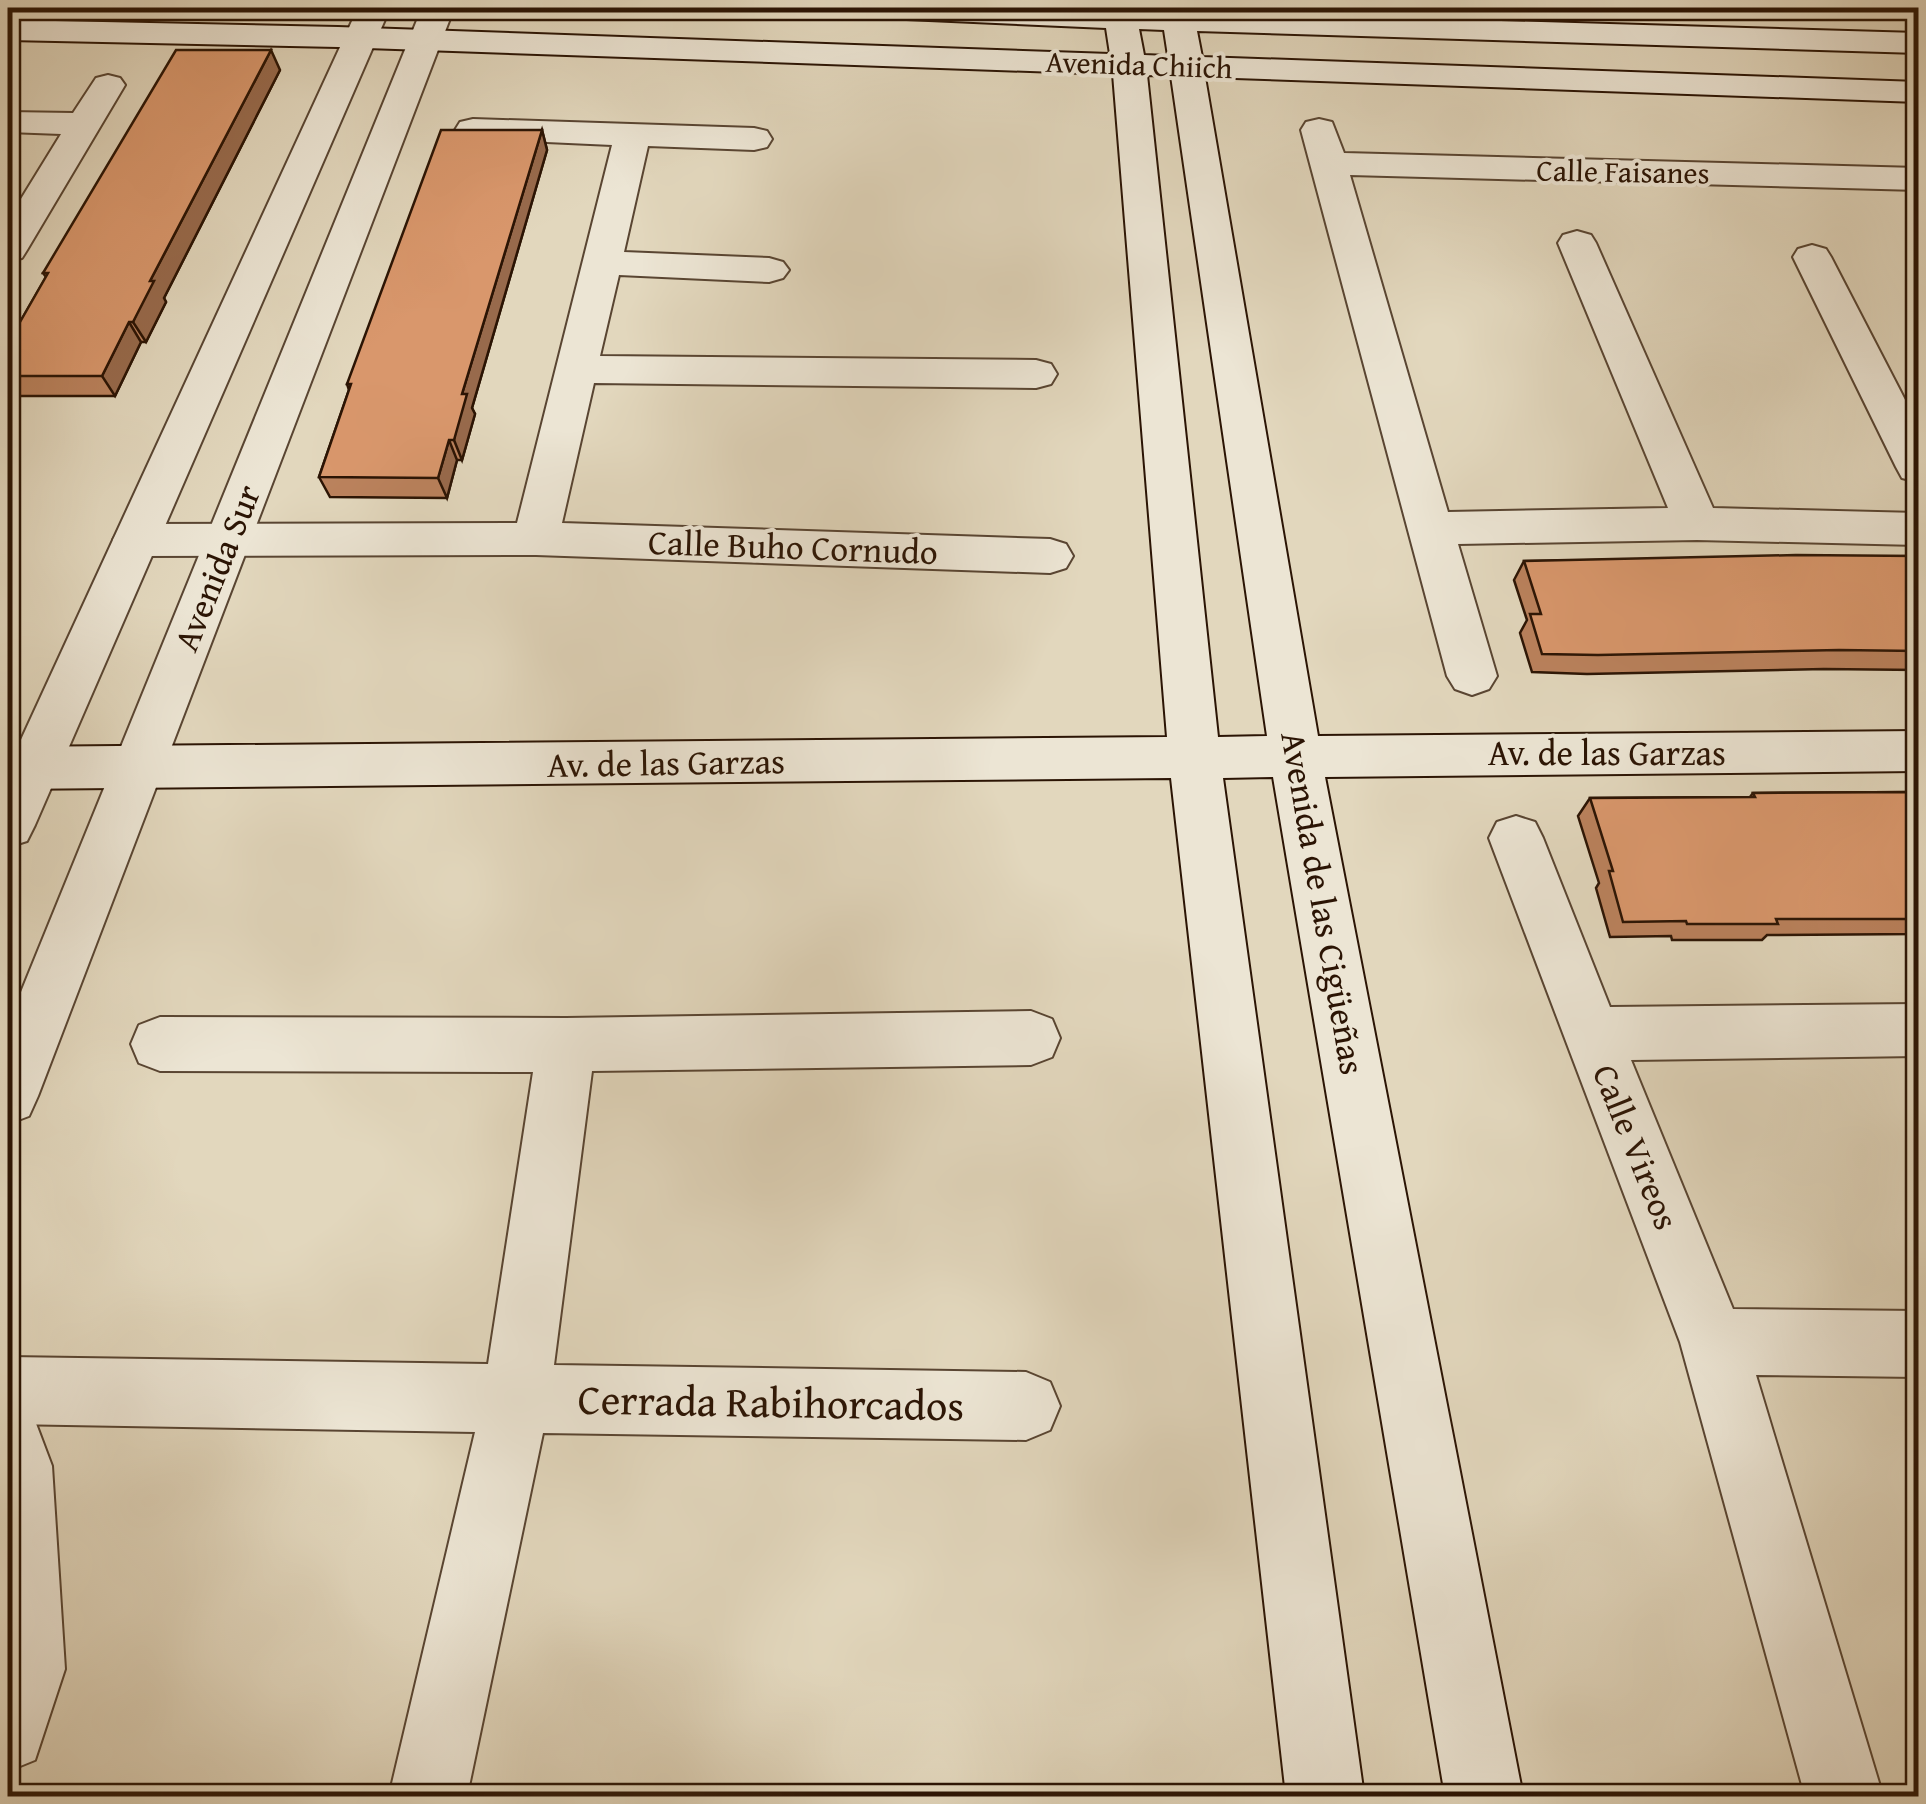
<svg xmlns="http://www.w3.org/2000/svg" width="1926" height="1804" font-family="'Gentium Book Plus',serif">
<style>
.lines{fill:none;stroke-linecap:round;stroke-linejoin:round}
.minor-casing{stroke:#594532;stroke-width:4}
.tertiary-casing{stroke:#594532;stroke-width:4}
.secondary-casing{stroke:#2b1404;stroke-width:4}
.minor{fill:#ece5d4;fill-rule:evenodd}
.tertiary{fill:#ece5d4;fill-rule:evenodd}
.secondary{fill:#ece5d4;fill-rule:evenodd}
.wall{fill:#bb825d;stroke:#2b1404;stroke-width:2.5}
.shaded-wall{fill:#986a4c;stroke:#2b1404;stroke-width:2.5}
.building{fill:#d9976c;stroke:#2b1404;stroke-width:2.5}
.labels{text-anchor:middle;stroke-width:8;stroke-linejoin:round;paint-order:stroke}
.far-street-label{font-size:30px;fill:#2b1404;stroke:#ece5d4}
.street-label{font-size:35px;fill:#2b1404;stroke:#ece5d4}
.near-street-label{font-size:42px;fill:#2b1404;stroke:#ece5d4}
</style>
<rect width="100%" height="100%" fill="#e2d7bd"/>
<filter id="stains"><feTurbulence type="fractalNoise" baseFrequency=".002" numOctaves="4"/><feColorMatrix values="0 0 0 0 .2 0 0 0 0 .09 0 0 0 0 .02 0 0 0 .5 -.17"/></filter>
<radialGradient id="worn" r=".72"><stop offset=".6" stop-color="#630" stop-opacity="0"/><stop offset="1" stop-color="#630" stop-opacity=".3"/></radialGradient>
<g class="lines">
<defs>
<path id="minor" d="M108,75l12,3 5,7 -98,165 -5,8 -14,3v-41l53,-86 -53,-2v-20l65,1 23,-35z
M473,119l281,9 13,3 5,8 -5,8 -13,3 -106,-4 -24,106 145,6 14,4 6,8 -6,8 -14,4 -150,-7 -19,81 436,4 15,4 6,10 -6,10 -15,4 -442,-5 -32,140 488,16 16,5 7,12 -7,12 -16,5 -514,-18 -400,1 -16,-4 -7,-12 7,-12 16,-4 381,-1 95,-378 -152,-7 -5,-8 5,-8z
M1319,119l13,3 12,31 574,15v22l-568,-15 98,337 220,-4 -110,-265 5,-8 14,-4 14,4 5,8 117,265 205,5v32l-221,-5 -239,4 39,132 -8,13 -17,6 -17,-6 -8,-13 -146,-546 5,-8z
M1812,245l14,4 5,8 87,168v57l-16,-4 -6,-11 -103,-210 5,-8z
M1516,816l19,6 8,16 67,169 308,-3v52l-287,4 102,249 185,2v66l-162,-2 127,421h-78l-125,-454 -191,-504 8,-16z
M1031,1011l21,8 8,19 -8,19 -21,8 -439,6 -38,294 472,7 24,10 10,24 -10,24 -24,10 -483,-7 -76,363h-78l86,-364 -467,-8v-67l480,7 45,-292 -373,-1 -21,-8 -8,-19 8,-19 21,-8 406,1z"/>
<path id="tertiary" d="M358,8h32l-355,817 -8,16 -19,6v-79z
M422,8h32l-416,1088 -9,20 -21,8v-100z
M8,1403l24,10 20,53 13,203 -30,91 -27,11z"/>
<path id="secondary" d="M868,8h325l1,4 724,21v20l-721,-22 5,26 716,25v20l-713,-25 113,659 600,-5v40l-593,6 198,1019h-78l-172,-1019 -50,1 141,1018h-78l-115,-1018 -1163,11v-42l1159,-10 -54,-663 -775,-27 -330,-7v-20l330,7 772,27 -4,-26 -222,-10 -11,-3zM1139,29l25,1 4,26 -24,-1zM1147,75l24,1 96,660 -49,1z"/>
</defs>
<!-- minor casing -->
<use href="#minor" class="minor-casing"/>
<!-- tertiary casing -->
<use href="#tertiary" class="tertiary-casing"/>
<!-- secondary casing -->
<use href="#secondary" class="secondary-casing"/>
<!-- minor -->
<use href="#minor" class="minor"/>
<!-- tertiary -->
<use href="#tertiary" class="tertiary"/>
<!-- secondary -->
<use href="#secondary" class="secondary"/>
</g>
<!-- wall -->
<path class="wall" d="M280,70l-116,228 2,4 -20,40h-5l-26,54h-107v-53l38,-66 -3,-4z
M542,130l5,20 -75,258 3,6 -13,46h-5l-10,38 -117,-1 -11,-20 30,-87 -2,-6z
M1918,556v114l-94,-1 -237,5 -55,-2 -12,-39 7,-13 -13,-40 10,-19z
M1918,792v142l-151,1 -5,5h-90l-1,-4 -61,1 -14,-49 3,-5 -21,-67 12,-18 160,-1 3,-4z"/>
<!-- shaded-wall -->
<path class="shaded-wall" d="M271,50l9,20 -116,228 2,4 -20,40 -13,-20 17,-41z
M542,130l5,20 -75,258 3,6 -13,46 -8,-20 8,-46z
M129,322l12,20 -26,54 -13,-20z
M449,440l8,20 -10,38 -9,-20z"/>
<!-- building -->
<path class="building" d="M176,50h95l-121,231h4l-21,41h-4l-27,54h-94v-33l40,-70h-5z
M441,130h101l-80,264h5l-13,46h-5l-11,38 -119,-1 32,-93h-4z
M1796,555l122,1v95l-79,-1 -241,5 -56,-1 -12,-40h11l-17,-53z
M1918,792v127h-142l2,5h-91l-1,-3 -63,1 -14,-51h4l-23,-73 165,-1 -2,-4z"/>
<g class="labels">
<!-- far-street labels -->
<g class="far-street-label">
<text transform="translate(1139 65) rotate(2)" y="10">Avenida Chiich</text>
<text transform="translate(1623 172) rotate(1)" y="10">Calle Faisanes</text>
</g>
<!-- street labels -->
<g class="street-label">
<text transform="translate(793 547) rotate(2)" y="12">Calle Buho Cornudo</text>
<text transform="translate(217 568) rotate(-68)" y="12">Avenida Sur</text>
<text x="1607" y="765">Av. de las Garzas</text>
<text transform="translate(666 763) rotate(-1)" y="12">Av. de las Garzas</text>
<text transform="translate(1323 903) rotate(80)" y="12">Avenida de las Cigüeñas</text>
<text transform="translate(1636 1147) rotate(68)" y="12">Calle Vireos</text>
</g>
<!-- near-street labels -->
<g class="near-street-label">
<text transform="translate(771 1402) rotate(1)" y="15">Cerrada Rabihorcados</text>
</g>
</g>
<!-- margin -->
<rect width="1926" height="1804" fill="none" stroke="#e2d7bd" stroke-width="40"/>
<rect x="10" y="10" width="1906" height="1784" fill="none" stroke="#2b1404" stroke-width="5"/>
<rect x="20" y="20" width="1886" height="1764" fill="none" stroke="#2b1404" stroke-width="2.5"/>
<rect width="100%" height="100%" filter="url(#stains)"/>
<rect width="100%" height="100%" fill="url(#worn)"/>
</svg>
